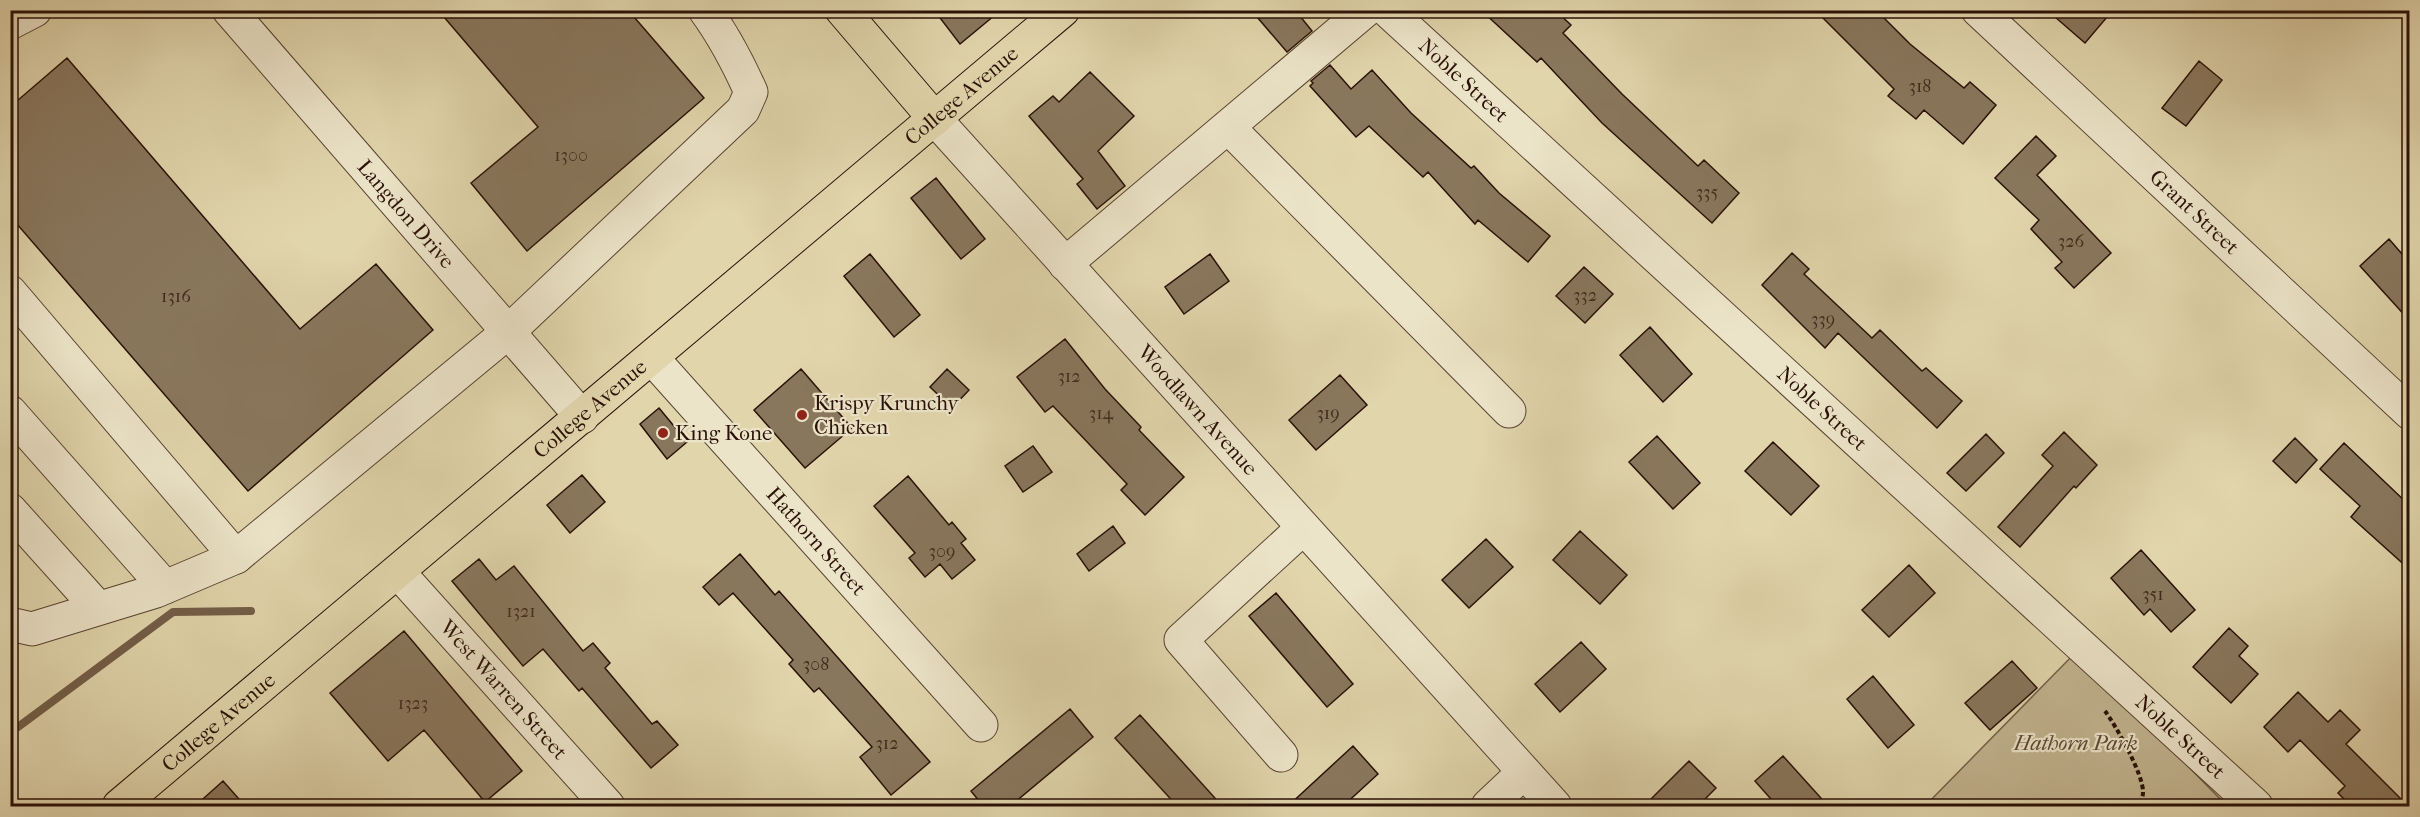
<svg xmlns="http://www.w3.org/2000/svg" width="2420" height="817" font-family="'IM FELL French Canon',serif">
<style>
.green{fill:#c2b490;stroke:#76624c;stroke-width:1.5}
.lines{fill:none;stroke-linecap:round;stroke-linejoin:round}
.stream{stroke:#735e48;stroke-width:8}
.building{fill:#89775d;stroke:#2a1107;stroke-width:1.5}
.minor-casing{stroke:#584230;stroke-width:35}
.major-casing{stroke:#2a1107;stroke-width:35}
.path{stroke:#2a1107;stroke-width:4;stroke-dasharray:4.5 3;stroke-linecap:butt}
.minor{stroke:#ece4c9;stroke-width:33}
.major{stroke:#e1d5ac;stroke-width:33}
.poi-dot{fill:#8f2418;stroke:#ece4c9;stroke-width:2}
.labels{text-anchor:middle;stroke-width:4.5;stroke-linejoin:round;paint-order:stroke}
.number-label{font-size:18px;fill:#422a1c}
.street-label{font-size:21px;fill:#2a1107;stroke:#ece4c9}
.poi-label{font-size:21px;fill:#2a1107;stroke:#ece4c9;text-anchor:start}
.park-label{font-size:21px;font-style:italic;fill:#5f4a37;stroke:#ece4c9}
</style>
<rect width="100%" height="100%" fill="#e1d5ac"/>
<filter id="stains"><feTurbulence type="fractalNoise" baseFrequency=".00333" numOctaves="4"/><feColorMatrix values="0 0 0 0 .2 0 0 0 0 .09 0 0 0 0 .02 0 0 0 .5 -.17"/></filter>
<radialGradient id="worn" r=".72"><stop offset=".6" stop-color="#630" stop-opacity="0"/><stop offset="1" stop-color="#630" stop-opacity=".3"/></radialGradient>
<!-- green -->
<path class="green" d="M2076,652l151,154h-302z"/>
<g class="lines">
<!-- stream -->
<path class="stream" d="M10,728l8,-1 155,-115 78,-1"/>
</g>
<!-- building -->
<path class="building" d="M438,10h190l76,88 -177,153 -56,-68 67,-56z
M934,10h67l-41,34z
M1251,10h44l17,21 -25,21z
M1481,10h74l16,15 -8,8 59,61 76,72 6,-6 35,33 -27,30 -110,-100 -61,-65 -4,4z
M1815,10h61l34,34 54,44 6,-6 26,23 -33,39 -39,-34 -8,9 -28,-23 6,-7z
M2047,10h66l-28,33z
M67,58l233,271 76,-65 57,66 -185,161 -238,-275v-109z
M2199,61l23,19 -36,46 -24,-18z
M1330,65l21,24 21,-19 39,43 60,55 3,-2 25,27 51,43 -22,26 -50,-42 -3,4 -47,-52 -5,5 -54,-51 -13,11 -46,-51 3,-3 -2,-2z
M1090,72l44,44 -36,35 27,35 -28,23 -20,-25 6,-5 -54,-63 24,-20 6,6z
M2036,136l20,20 -19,19 74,78 -37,35 -19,-20 7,-6 -31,-33 8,-9 -44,-42z
M936,178l49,61 -24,20 -50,-61z
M2389,239l20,23v58l-49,-54z
M1792,253l17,16 -5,5 68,64 8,-8 42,41 4,-3 36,33 -25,27 -99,-95 -13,15 -63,-63z
M870,254l50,61 -26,22 -50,-61z
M1210,254l19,27 -45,33 -19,-27z
M1584,267l29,27 -28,29 -29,-27z
M1650,327l42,47 -29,28 -43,-47z
M1065,339l40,50 36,38 -2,3 45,47 -39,38 -24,-25 6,-6 -74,-78 -8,6 -28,-35z
M801,369l51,59 -47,40 -51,-58z
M947,369l22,21 -17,18 -22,-21z
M1340,375l27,30 -51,45 -27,-30z
M659,408l28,34 -20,17 -27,-35z
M2064,432l33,33 -21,23 -2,-2 -54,61 -22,-20 55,-61 -11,-11z
M1986,434l18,19 -38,38 -19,-18z
M1657,436l43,47 -27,26 -44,-47z
M2295,438l22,22 -21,23 -23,-22z
M1773,442l46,44 -28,29 -46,-44z
M2344,443l65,62v64l-58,-52 9,-11 -40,-37z
M1033,446l19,26 -29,20 -18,-26z
M582,475l23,27 -35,31 -23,-28z
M908,476l41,49 3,-3 14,17 -5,4 14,17 -23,19 -12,-15 -15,13 -16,-19 6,-5 -41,-47z
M1113,526l12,17 -36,28 -12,-17z
M1580,531l47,44 -27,29 -47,-44z
M1486,539l27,28 -44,41 -27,-28z
M2141,550l54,60 -24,22 -21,-23 -6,6 -33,-37z
M740,554l35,41 4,-4 151,171 -39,33 -31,-38 12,-10 -53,-59 -5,4 -25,-28 4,-4 -60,-67 -14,12 -16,-18z
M479,559l17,21 18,-14 69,85 10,-8 17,20 -5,5 47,56 5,-3 21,24 -27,23 -69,-80 -3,3 -36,-42 -20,17 -71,-85z
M1909,565l26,28 -46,44 -27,-27z
M1276,593l77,91 -26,23 -78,-91z
M2229,628l19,18 -9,10 19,18 -27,29 -38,-36z
M404,631l118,140 -37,31 -61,-72 -36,31 -58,-68z
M1581,642l25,27 -46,43 -25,-28z
M2012,661l25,27 -47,42 -25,-27z
M1873,676l41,49 -26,23 -41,-49z
M2298,692l30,30 12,-12 20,20 -14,14 63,63h-57l-14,-14 7,-7 -45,-46 -12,12 -24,-25z
M1070,709l23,28 -84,70h-25l-13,-16z
M1140,715l83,92h-45l-63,-69z
M1353,746l25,28 -36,33h-55z
M1783,756l46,51h-51l-23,-26z
M1689,761l27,27 -19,19h-54z
M223,781l23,26h-52z"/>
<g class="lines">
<defs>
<g id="minor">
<path id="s1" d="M229,10l353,407"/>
<path id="s2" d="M1387,10l869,796"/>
<path id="s3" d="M1978,10l432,403"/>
<path d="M10,23l25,-13"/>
<path id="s4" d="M935,119l620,687"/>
<path d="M1228,127l281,284"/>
<path d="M1065,264l301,-254"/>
<path d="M10,292l226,265"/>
<path id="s5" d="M652,358l329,367"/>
<path d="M10,412l155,175"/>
<path d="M10,510l88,98"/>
<path id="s6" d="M398,572l210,234"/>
<path d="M10,624l22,5 124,-38 80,-34 272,-225 235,-222 8,-18c-13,-29 -27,-56 -46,-82"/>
<path d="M1281,755l-100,-115 122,-112"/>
<path d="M1488,806l36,-34"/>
</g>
<g id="major">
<path d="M842,10l93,109"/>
<path id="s7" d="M119,806l944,-796"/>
</g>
</defs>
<!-- minor casing -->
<use href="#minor" class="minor-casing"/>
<!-- major casing -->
<use href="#major" class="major-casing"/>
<!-- path -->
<path class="path" d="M2105,711c11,15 39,64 38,82 0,4 -3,9 -4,13
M2077,806c13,-6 28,-6 41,0"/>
<!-- minor -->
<use href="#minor" class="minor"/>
<!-- major -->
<use href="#major" class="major"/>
</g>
<!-- markers -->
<g class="poi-dot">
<circle cx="802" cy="415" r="6"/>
<circle cx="663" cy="433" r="6"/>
</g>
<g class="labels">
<!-- number labels -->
<g class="number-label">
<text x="1920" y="92">318</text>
<text x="571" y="161">1300</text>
<text x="1707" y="198">335</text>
<text x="2071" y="247">326</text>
<text x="1585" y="301">332</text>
<text x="176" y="302">1316</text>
<text x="1823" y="325">339</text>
<text x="1069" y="382">312</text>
<text x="1101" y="419">314</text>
<text x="1328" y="419">319</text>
<text x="942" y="557">309</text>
<text x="2153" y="600">351</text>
<text x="521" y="617">1321</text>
<text x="816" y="670">308</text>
<text x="413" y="709">1323</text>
<text x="887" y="749">312</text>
</g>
<!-- street labels -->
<g class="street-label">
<text dy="7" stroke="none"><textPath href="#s2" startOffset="104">Noble Street</textPath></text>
<text dy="7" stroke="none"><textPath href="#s7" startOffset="1102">College Avenue</textPath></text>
<text dy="7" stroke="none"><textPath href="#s3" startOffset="296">Grant Street</textPath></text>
<text dy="7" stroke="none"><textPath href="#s1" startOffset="270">Langdon Drive</textPath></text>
<text dy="7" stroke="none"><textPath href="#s2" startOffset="590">Noble Street</textPath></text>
<text dy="7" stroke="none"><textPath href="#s7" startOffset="616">College Avenue</textPath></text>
<text dy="7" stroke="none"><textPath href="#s4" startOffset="392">Woodlawn Avenue</textPath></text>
<text dy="7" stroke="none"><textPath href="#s5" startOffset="246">Hathorn Street</textPath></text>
<text dy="7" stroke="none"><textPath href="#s6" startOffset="158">West Warren Street</textPath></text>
<text dy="7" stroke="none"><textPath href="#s7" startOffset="130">College Avenue</textPath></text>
<text dy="7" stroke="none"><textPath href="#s2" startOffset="1076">Noble Street</textPath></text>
</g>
<!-- poi labels -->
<g class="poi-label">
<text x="814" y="410">Krispy Krunchy<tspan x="814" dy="24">Chicken</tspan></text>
<text x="675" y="440">King Kone</text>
</g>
<!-- park labels -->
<g class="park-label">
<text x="2076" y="750">Hathorn Park</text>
</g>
</g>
<!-- margin -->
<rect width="2420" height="817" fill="none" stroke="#e1d5ac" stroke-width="36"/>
<rect x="12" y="12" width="2396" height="793" fill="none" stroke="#2a1107" stroke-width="3"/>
<rect x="18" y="18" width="2384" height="781" fill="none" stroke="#2a1107" stroke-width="1.5"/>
<rect width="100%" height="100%" filter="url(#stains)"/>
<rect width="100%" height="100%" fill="url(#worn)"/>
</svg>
